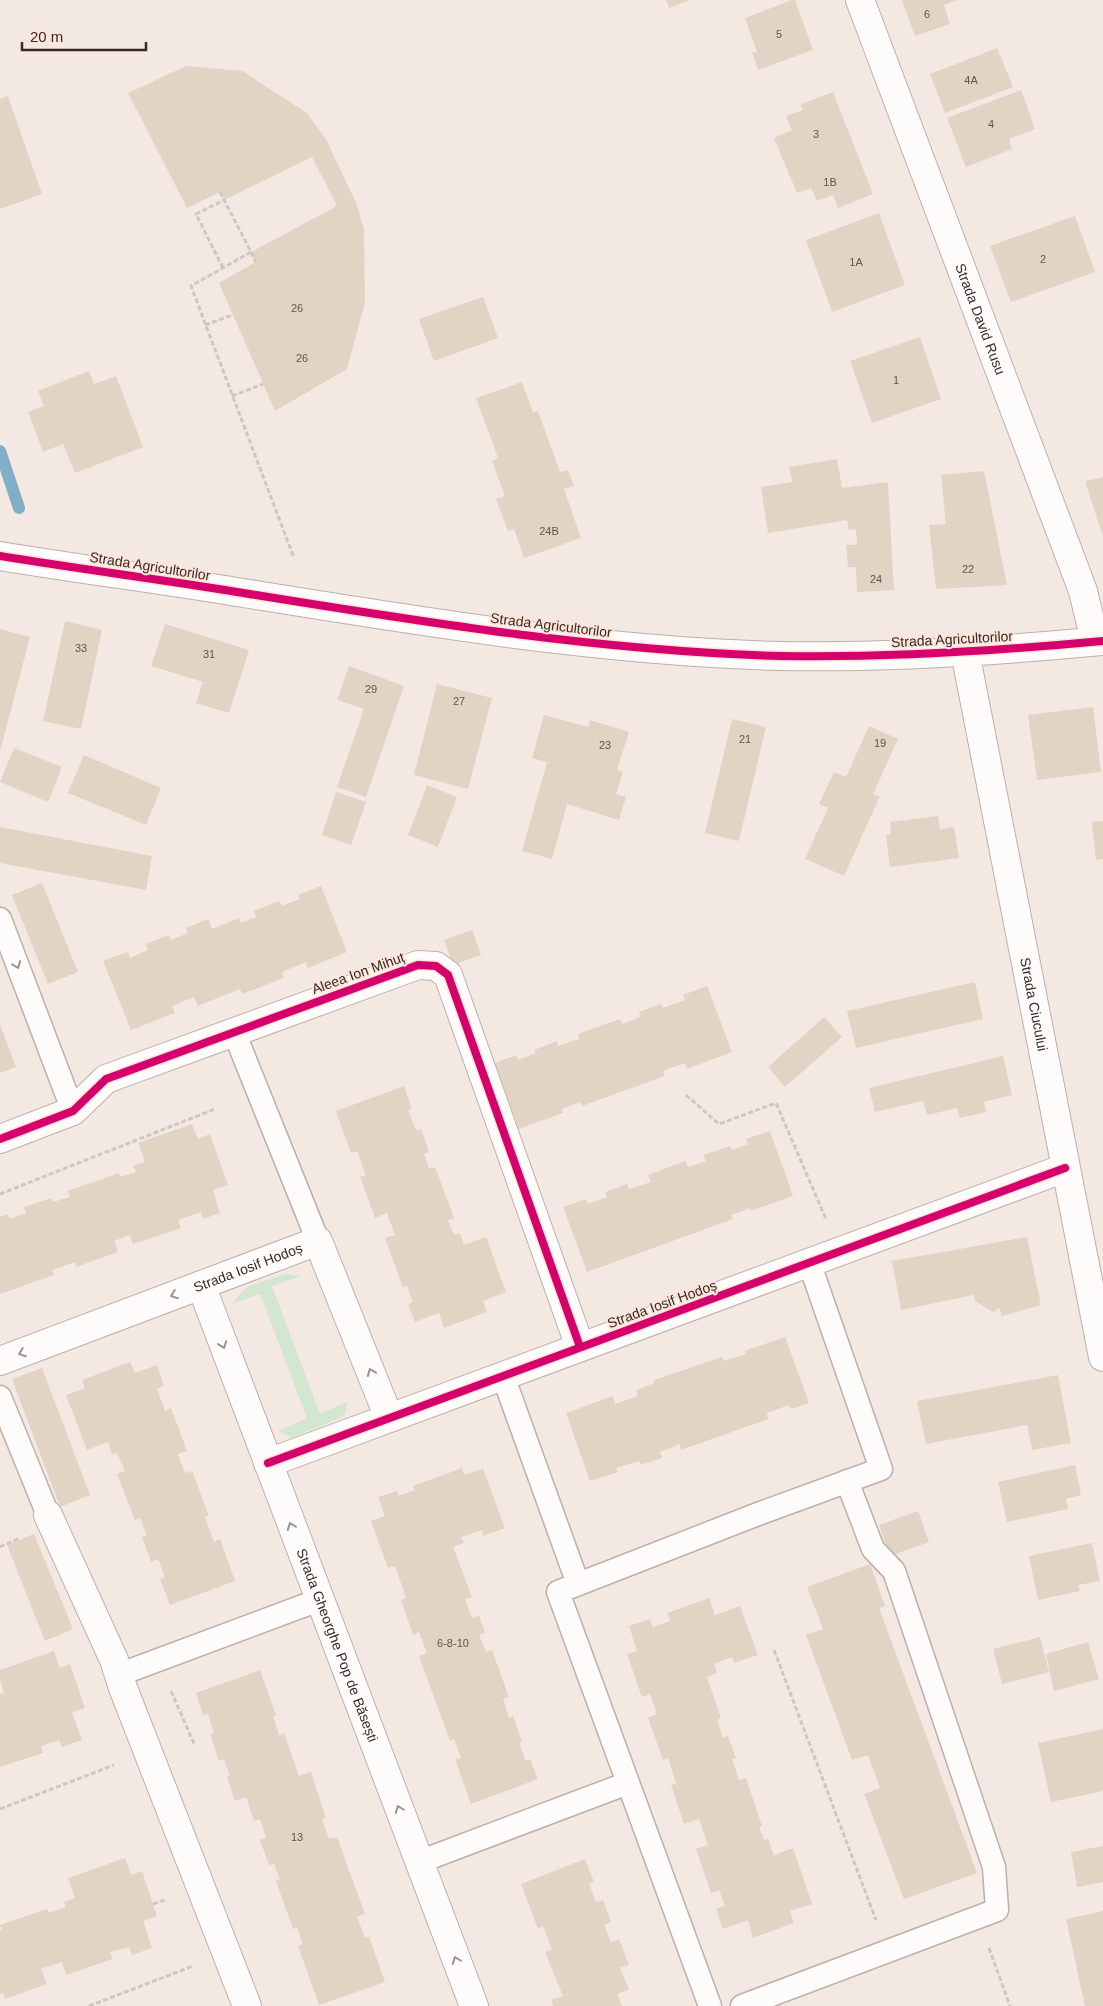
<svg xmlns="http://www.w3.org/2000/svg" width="1103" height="2006" font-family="Arial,sans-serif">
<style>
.green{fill:#d2e6d0}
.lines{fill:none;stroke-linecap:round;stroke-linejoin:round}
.stream{stroke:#82afc8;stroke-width:12}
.building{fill:#e1d4c5}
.lane-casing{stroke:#bcb0aa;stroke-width:25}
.street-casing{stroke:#bcb0aa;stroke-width:30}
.secondary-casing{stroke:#bcb0aa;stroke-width:30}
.path{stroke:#cdc8c5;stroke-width:3;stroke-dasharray:5 2.5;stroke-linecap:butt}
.lane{stroke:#fdfcfb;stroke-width:22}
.street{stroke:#fdfcfb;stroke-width:28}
.secondary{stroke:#fdfcfb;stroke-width:28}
.cycleway-casing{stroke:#fce5da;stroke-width:11}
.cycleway{stroke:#d6006c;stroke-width:8}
.oneway{stroke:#9a938f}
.labels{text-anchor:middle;stroke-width:4;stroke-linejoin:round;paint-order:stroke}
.number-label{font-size:11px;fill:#62544c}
.street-label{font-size:14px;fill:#382a23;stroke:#fce5da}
</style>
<rect width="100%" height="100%" fill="#f4e8e2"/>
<!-- green -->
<path class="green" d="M286,1274l15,2 -29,10 48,128 28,-13 -4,15 -52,22 -13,-7 28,-13 -47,-124 -29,10 16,-17z"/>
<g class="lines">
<!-- stream -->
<path class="stream" d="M0,451l19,57"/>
</g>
<!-- building -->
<path class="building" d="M666,0h24l-21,8z
M792,0h3l18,50 -55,20 -6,-18h5l-12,-34z
M902,0h56l-14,5 6,19 -35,12z
M997,48l16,39 -68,26 -15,-39z
M186,66l56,5 65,42 19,26 31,66 7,25 1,72 -18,67 -72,42 -56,-128 37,-21 -5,-10 86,-46 -25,-49 -88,43 -4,-8 -33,16 -59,-115z
M1021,90l14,39 -26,10 3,10 -46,18 -19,-49z
M833,92l40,102 -35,14 -5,-13 -16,6 -6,-13 -14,5 -23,-55 18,-8 -6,-14 17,-6 -2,-6z
M8,96l34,98 -42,15v-110z
M879,213l26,72 -73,27 -26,-72z
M1075,216l20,56 -84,30 -21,-56z
M483,297l15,41 -64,23 -15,-42z
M920,337l21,62 -69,24 -22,-62z
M89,371l5,13 22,-8 27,71 -68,26 -12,-29 -20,8 -15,-40 16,-6 -6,-15z
M522,382l11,30 5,-1 22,61 8,-2 6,16 -10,3 17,49 -57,20 -10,-29 -6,2 -12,-32 9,-3 -13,-35 6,-3 -22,-60z
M837,459l5,29 46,-6 6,108 -37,2 -1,-25h-8l-2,-22h11l-1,-16 -7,1 -2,-10 -79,13 -7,-46 31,-5 -3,-15z
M984,471l23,114 -71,4 -7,-64 17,-1 -5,-49z
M1103,477v60l-18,-56z
M65,621l37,9 -21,99 -38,-8z
M165,624l84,26 -20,63 -33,-10 7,-21 -52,-16z
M0,629l30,8 -29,111h-1z
M349,666l55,20 -38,111 -29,-10 27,-78 -27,-9z
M437,684l55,14 -24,91 -54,-14z
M1093,707l8,65 -64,8 -9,-65z
M544,715l44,12 2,-7 39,12 -12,38 6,2 -7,22 10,3 -7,23 -52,-16 -15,55 -30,-8 25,-89 -15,-4z
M732,719l34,8 -27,114 -34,-8z
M869,726l29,13 -25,55 7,2 -36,80 -39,-17 23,-51 -9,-4 15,-32 12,5z
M14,748l48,19 -14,35 -48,-20z
M84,755l77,33 -15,37 -78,-32z
M427,785l30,12 -19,50 -30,-12z
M336,792l30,10 -15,43 -29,-10z
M938,816l2,13 14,-2 5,31 -69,9 -4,-32 5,-1 -1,-12z
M1103,821v38l-7,1 -4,-38z
M0,827l152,29 -6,34 -146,-27z
M42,883l36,89 -30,12 -36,-89z
M321,886l26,66 -39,16 -2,-6 -24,10 2,6 -42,16 -2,-5 -42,17 -4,-9 -22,9 3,7 -44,17 -28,-69 25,-9 2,6 18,-8 -2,-6 23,-9 2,5 17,-7 -2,-5 22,-9 4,10 27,-11 2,5 15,-6 -2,-6 25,-10 3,5 18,-7 -2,-4z
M472,930l9,25 -28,10 -9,-25z
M975,982l8,37 -127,29 -9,-37z
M707,986l25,66 -45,17 -2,-6 -22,8 2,5 -83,30 -2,-4 -18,7 1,4 -44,16 -24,-66 21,-8 2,5 18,-7 -2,-3 23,-9 1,5 21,-7 -1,-5 42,-15 2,5 18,-7 -1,-5 22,-8 2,4 22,-8 -2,-5z
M824,1017l18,20 -57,50 -17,-20z
M0,1024l16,43 -16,6z
M1003,1056l9,39 -28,7 2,10 -26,6 -3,-10 -30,7 -4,-14 -48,11 -6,-24z
M404,1086l8,23 -4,1 8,20 5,-1 8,23 -5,2 5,15 6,-2 19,51 -6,2 6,15 6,-2 4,12 22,-8 20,55 -23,9 4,11 -43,16 -5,-15 -24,9 -7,-18 5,-2 -6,-16 -4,2 -18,-50 10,-3 -8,-22 -12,5 -15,-41 6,-2 -9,-24 -6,2 -15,-42z
M192,1124l6,15 12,-5 18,51 -15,5 7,23 -17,6 -2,-7 -23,8 3,8 -48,16 -3,-9 -16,6 4,11 -42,15 -1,-5 -23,8 2,5 -54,19v-77l8,-3 2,5 16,-6 -2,-6 27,-9 2,4 17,-5 -2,-6 51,-18 1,4 16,-5 -3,-6 12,-4 -7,-19z
M770,1131l23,65 -42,15 -1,-3 -19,7 2,4 -146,53 -24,-65 23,-8 2,5 19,-7 -2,-5 22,-8 2,5 22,-7 -3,-7 37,-14 3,6 18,-6 -3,-6 27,-9 2,4 16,-6 -2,-5z
M1027,1237l14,68 -39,11 -3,-8 -6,4 -18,-11 -1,-6 -73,15 -9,-49z
M785,1337l24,66 -18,6 -2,-4 -22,8 1,6 -87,31 -1,-6 -20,8 2,6 -21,7 -2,-4 -23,7 2,4 -28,9 -24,-68 47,-17 2,8 23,-8 -2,-6 18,-7v-3l68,-23 2,4 22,-7 -1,-3z
M130,1362l5,11 22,-8 7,21 -7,3 8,22 6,-3 16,43 -9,3 7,19 7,-2 17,45 -4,1 9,25 6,-3 15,42 -65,24 -10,-26 5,-2 -7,-18 -7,3 -9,-25 5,-1 -7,-18 -5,2 -18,-46 8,-3 -8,-18 -5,1 -4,-12 -21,8 -21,-55 19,-7 -3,-8z
M42,1368l48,127 -30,12 -48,-128z
M1058,1375l13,68 -39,7 -5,-25 -101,19 -9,-43z
M1075,1465l6,30 -15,4 2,10 -61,13 -9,-40z
M462,1468l2,7 19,-6 22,59 -22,8 -1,-6 -21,7 3,6 -11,4 19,50 -7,2 7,19 7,-2 6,17 -6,2 7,17 6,-2 17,47 -6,2 6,19 4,-2 9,25 -3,1 7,19 4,-2 8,20 -67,25 -16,-45 6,-1 -7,-19 -4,2 -31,-85 8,-3 -8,-21 -6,3 -12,-35 5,-2 -11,-32 -7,2 -17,-47 14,-5 -7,-19 19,-6 2,5 16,-6 -2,-4z
M918,1511l11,31 -39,14 -11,-31z
M34,1534l39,95 -28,12 -38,-96z
M1092,1543l8,38 -22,4 2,6 -42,9 -9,-44z
M870,1564l15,42 -6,2 98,265 -73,26 -40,-105 16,-6 -12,-33 -16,5 -46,-125 17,-6 -16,-42z
M709,1598l6,17 25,-9 18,49 -24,8 -2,-6 -18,7 3,9 -10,4 14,41 -4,2 6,18 5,-2 8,22 -4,1 7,21 7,-2 16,48 -3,1 5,13 4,-1 6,16 19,-7 19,56 -22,7 4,12 -41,15 -5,-18 -25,9 -7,-20 9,-3 -6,-16 -8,3 -15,-44 12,-4 -9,-26 -15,5 -13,-39 5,-2 -8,-25 -5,2 -15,-42 9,-4 -7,-20 -8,3 -15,-43 10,-3 -8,-25 21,-7 3,8 17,-6 -3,-8z
M1040,1637l9,35 -47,12 -9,-35z
M1088,1642l11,37 -45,12 -8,-37z
M54,1651l6,17 10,-4 15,44 -13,4 10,28 -20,7 -3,-7 -18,6 2,7 -43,14v-73l4,-1 -4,-13v-10z
M260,1670l16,45 -3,1 6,19 5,-2 15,43 12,-4 15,46 -4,1 7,20 8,-2 28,77 -8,3 8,21 4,-1 16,45 -66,23 -21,-59 5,-2 -6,-16 -4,1 -17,-48 4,-1 -6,-16 -5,1 -9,-25 6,-2 -6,-19 -6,2 -8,-24 -11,4 -8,-24 3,-1 -6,-17 -5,2 -9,-27 4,-1 -6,-19 -5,1 -7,-22z
M1103,1729v62l-52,11 -13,-59z
M1103,1846v36l-26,5 -6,-35z
M125,1858l6,17 11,-4 15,45 -14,5 9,27 -20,7 -3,-8 -19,5 3,7 -47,16 -4,-13 -21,7 6,15 -42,15 -2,-6 -3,1v-63l2,-1 -2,-5 47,-16 2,4 17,-6 -2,-5 11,-4 -7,-20z
M585,1859l9,23 -5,2 7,18 7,-2 8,22 -7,3 7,17 8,-3 10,26 -9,3 9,21 -12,5 5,12h-69l-2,-6 12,-4 -18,-44 7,-3 -9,-23 -5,3 -17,-45z
M1103,1911v95h-18l-19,-87z"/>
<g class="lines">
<defs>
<path id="lane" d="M0,919l73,192
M234,1032l84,209
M503,1376l75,208
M0,1397l48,118
M118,1675l201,-75
M419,1862l209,-79
M710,2006l-152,-414 200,-78 123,-45 -72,-207
M742,2006l255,-96 -3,-43 -100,-296 -21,-22 -26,-68"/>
<g id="street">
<path id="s1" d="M860,0l223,591 12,50"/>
<path d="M0,1139l73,-28 33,-32 312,-114 18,1 12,9 132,372"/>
<path id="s2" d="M201,1285l273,721"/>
<path id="s3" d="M0,1361l318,-120 71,177"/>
<path d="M268,1463l797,-295"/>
<path d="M48,1515l66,145 9,28 124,318"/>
</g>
<g id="secondary">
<path d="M0,556c79,13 158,23 237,36 180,29 360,59 543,64 108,2 216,-5 323,-15"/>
<path id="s4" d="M965,652l138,705"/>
</g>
</defs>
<!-- lane casing -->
<use href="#lane" class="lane-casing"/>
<!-- street casing -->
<use href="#street" class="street-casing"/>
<!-- secondary casing -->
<use href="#secondary" class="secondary-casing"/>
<!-- path -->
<path class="path" d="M220,192l31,60 -60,34 103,272
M251,252l5,10
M223,268l-27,-54 28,-14
M205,325l28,-10
M232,396l31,-12
M686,1095l33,29 57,-21 50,116
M0,1194l215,-85
M0,1547l20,-9
M774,1650l102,270
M171,1691l24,55
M0,1809l114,-44
M153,1904l14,-5
M989,1948l21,58
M89,2006l104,-40"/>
<!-- lane -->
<use href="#lane" class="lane"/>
<!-- street -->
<use href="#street" class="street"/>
<!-- secondary -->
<use href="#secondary" class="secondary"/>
<defs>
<path id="cycleway" d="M0,556c79,13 158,23 237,36 180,29 360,59 543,64 108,2 216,-5 323,-15
M0,1139l73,-28 33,-32 312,-114 18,1 12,9 132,372
M268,1463l797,-295"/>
</defs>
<!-- cycleway casing -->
<use href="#cycleway" class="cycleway-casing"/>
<!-- cycleway -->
<use href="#cycleway" class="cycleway"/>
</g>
<!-- one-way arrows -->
<defs><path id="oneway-chevron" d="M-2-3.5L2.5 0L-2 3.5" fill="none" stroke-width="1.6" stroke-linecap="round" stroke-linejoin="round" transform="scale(1.25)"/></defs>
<g class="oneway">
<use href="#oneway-chevron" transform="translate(17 965) rotate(69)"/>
<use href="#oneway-chevron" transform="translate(174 1295) rotate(159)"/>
<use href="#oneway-chevron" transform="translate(223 1345) rotate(70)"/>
<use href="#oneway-chevron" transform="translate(22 1353) rotate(159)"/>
<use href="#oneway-chevron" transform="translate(371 1372) rotate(-112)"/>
<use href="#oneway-chevron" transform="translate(291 1526) rotate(-111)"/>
<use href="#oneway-chevron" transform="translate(399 1809) rotate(-111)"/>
<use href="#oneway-chevron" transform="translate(456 1960) rotate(-111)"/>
</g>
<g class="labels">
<!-- number labels -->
<g class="number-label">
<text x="927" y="18">6</text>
<text x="779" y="38">5</text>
<text x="971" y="84">4A</text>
<text x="991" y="128">4</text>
<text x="816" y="138">3</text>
<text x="830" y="186">1B</text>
<text x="1043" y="263">2</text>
<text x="856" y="266">1A</text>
<text x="297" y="312">26</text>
<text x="302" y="362">26</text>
<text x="896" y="384">1</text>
<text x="549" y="535">24B</text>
<text x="968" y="573">22</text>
<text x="876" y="583">24</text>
<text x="81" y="652">33</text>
<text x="209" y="658">31</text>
<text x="371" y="693">29</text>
<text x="459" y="705">27</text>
<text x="745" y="743">21</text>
<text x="880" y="747">19</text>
<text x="605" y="749">23</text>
<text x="453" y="1647">6-8-10</text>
<text x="297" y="1841">13</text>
</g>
<!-- street labels -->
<g class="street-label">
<text dy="5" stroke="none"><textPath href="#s1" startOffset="341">Strada David Rusu</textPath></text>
<text transform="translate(150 566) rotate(9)" y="5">Strada Agricultorilor</text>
<text transform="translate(551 625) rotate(7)" y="5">Strada Agricultorilor</text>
<text transform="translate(952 639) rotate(-3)" y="5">Strada Agricultorilor</text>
<text transform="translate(358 973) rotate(-20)" y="5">Aleea Ion Mihuț</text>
<text dy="5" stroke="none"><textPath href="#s4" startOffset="359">Strada Ciucului</textPath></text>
<text dy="5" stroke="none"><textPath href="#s3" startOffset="265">Strada Iosif Hodoș</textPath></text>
<text transform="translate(662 1304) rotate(-20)" y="5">Strada Iosif Hodoș</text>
<text dy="5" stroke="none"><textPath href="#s2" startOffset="385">Strada Gheorghe Pop de Băsești</textPath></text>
</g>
</g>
<!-- scale -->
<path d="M22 42v8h124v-8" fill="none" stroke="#382a23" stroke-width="2.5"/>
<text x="30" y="42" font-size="15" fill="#382a23" stroke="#fce5da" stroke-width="4" paint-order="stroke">20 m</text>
</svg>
